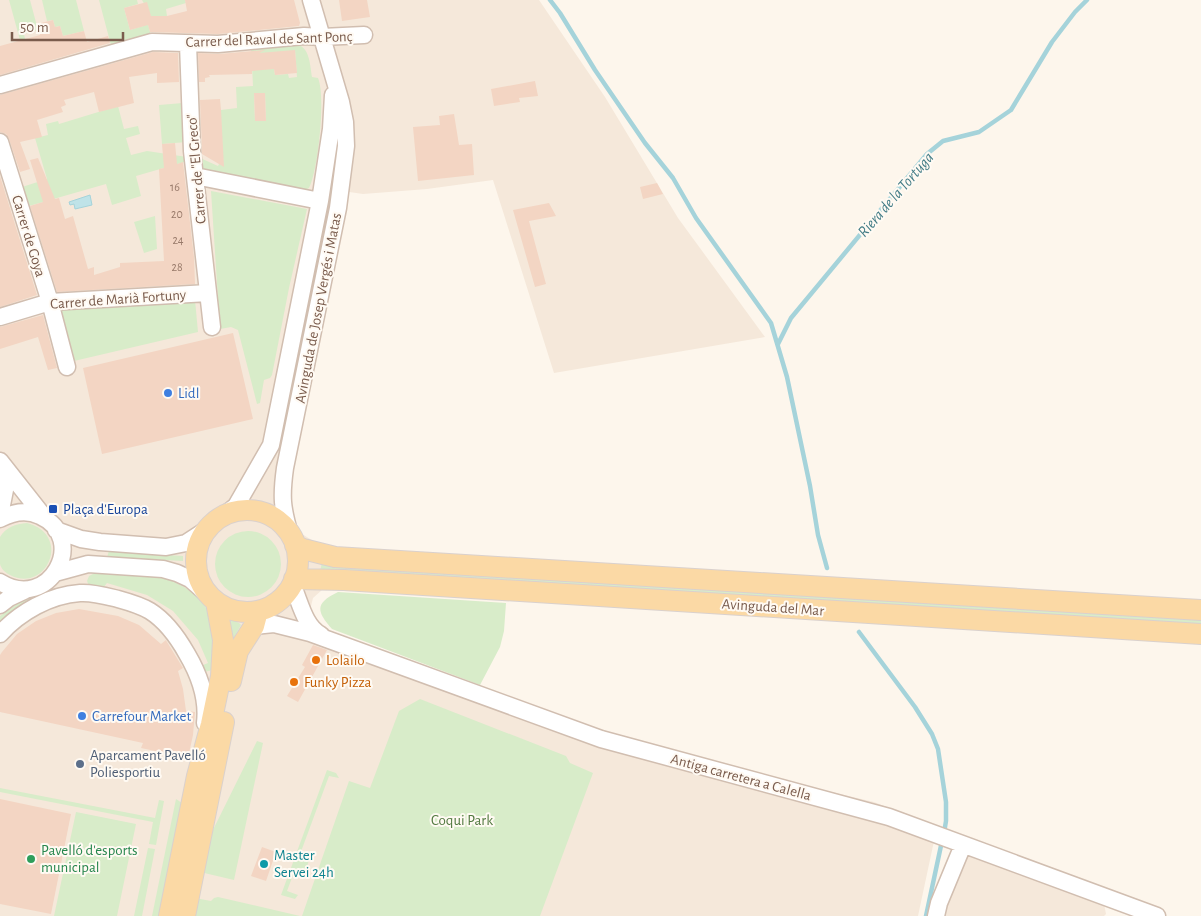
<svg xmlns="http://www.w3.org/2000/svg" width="1201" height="916" font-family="'Alegreya Sans',sans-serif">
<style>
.residential{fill:#f5e8da}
.green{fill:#d8ecc9;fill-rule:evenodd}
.water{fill:#bfe3e8;stroke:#a5d3da}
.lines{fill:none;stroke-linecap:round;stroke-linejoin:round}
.stream{stroke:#a5d3da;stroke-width:4.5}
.building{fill:#f3d5c3}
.minor-casing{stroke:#d1beb0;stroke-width:19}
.major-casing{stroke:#dad1cd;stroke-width:22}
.minor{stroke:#fff;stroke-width:16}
.major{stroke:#fbd9a5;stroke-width:20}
.shop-dot{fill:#3f7fe0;stroke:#fffaf3;stroke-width:2}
.transit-dot{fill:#1a4fb4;stroke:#fffaf3;stroke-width:2}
.food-dot{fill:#e8710a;stroke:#fffaf3;stroke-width:2}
.service-dot{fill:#5c6f8a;stroke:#fffaf3;stroke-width:2}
.leisure-dot{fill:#2e9e5b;stroke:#fffaf3;stroke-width:2}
.culture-dot{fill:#0f9aa8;stroke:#fffaf3;stroke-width:2}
.labels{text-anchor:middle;stroke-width:4;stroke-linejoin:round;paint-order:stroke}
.number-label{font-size:12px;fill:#987a6a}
.street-label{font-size:15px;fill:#7a5c4d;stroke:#fffaf3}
.shop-label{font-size:15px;fill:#366cbe;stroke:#fffaf3;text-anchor:start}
.transit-label{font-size:15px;fill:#164399;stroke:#fffaf3;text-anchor:start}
.food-label{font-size:15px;fill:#c56008;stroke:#fffaf3;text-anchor:start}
.service-label{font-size:15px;fill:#4e5e75;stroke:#fffaf3;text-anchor:start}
.park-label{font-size:15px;fill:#537a41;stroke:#fffaf3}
.leisure-label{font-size:15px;fill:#27864d;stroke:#fffaf3;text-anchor:start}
.culture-label{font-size:15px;fill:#0d838f;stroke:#fffaf3;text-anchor:start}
.water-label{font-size:16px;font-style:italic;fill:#437c86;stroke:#fffaf3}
</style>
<rect width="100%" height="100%" fill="#fdf6ec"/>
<!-- residential -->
<path class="residential" d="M0,0h539l66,97 73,121 87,119 -211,36 -61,-193 -66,9 -64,5 -27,-4 -61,315 27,29 26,16 13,37 -19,3 -9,8 -3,12 8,12 8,9 281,105 105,28 162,38 63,25 -19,89h-918z
M969,854l135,50 2,10 -2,2h-160l5,-21 15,-37z"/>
<!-- green -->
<path class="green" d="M9,0h21l8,30 -14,4 1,5 -5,1z
M42,0h34l8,31 -21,5 -3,-10 -5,1 -2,-7 -6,1z
M99,0h38l1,4 -14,4 6,22 13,-4 4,-5 5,18 -40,10z
M142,0h43l1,3 -20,6 1,7h-16z
M296,44c14,3 14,21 16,33l6,1c8,18 0,93 -9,110l-4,2 -104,-19 -3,-14 20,9 1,-2 2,-54 16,-2 -1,-21 17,-1 -2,-39zM295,50l2,27 -8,1 -1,-4 -13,1 -1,-6zM265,93l1,28h-11l-1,-27z
M183,103l4,39 -25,2 -3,-39z
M118,106l6,23 14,-3 2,8 -14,4 5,17 16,-4 40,6 1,4 -52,15 5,20 -29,9 -6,-21 -77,22 -7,-19 25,-8 -12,-41 13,-3 -2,-11 12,-3 1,3z
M211,191l96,18 -18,79 -17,87 -2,3 -6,2 -4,23 -3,1 -19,-74 -7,-3 -11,2z
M155,216l2,33 -13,4 -10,-31z
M195,300l3,32 -124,29 -16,-51z
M27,523c46,12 19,71 -17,52 -4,-2 -9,-6 -10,-11 0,-8 0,-19 0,-27 6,-10 15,-13 27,-14z
M215 564a33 33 0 1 1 66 0a33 33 0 1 1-66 0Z
M109,551l74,5v5l-76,-4z
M322,562l879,58v9l-881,-57z
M97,572c17,5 36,2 53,4 31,3 60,23 65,55 2,12 -1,27 -2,39l-9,2 -3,-6 7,-3 -10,-23 -25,-29 -26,-16 -40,-12 -4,5 -14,-2 -2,-5 2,-5z
M59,587l3,1 -62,37v-9l23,-16 15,-4z
M338,592l168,11 -2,28 -4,16 -20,38 -148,-56c-16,-18 -17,-26 6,-37z
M229,621c4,-1 10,1 12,4l-9,16z
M420,699l146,57 4,7 23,10 -53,143h-238l47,-135 21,7 29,-77z
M257,741l6,2 -29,137 -34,-8 6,-28z
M327,770l9,3 3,5 -10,-2 -30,81 10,3 -6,19 -10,-4 -6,16 11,4 -3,4 -14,-4z
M0,788l155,30 4,-18 5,1 -8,44 -7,-1 4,-22 -153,-30z
M176,799l6,4 -20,113h-10z
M76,812l60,12 -19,92h-63z
M148,848l7,1 -13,67h-8z
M218,897l82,19h-109l4,-18 16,3 3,-3z"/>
<!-- water -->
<path class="water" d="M90,195l2,10 -17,4 -1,-5 -4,1 -1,-3z"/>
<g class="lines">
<!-- stream -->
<path class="stream" d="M550,0l10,13 35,57 50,73 28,35 23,40 75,105 16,54 23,109 8,49 9,33
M778,344l13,-26 136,-164 16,-13 36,-9 32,-22 41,-68 23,-30 12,-12
M859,632l56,75 17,27 6,15 8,53v19l-2,12
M926,916l16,-75"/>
</g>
<!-- building -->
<path class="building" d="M185,0h109l6,23 -1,3 -81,8 -68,-2 -2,-7 -18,5 -6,-22 23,-6 4,14h16l20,-5z
M339,0h28l3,17 -28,4z
M53,20l2,7 5,-1 3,10 21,-5 3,11 21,-6 2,7 -110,32v-29l40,-11 -3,-11z
M265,50l-6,3 36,-3 2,23 -22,2 -1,-6 -22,2v3l-43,1 1,2 -5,1v4h-6l-1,-29 21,1z
M153,52l25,1 1,29 -22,1v-10l-28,4 5,26 -35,9 -5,-20 -30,8 2,5 -5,2 2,5 -26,8 5,17 -22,5 10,27 -10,3 -11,-33 -3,-5 -6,-2v-37z
M535,81l3,15 -19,2 1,4 -26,4 -3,-17z
M254,93h11l1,28h-11z
M220,99l1,11 3,57 -22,-13v-4l-2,-50z
M454,114l5,31 13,-1 2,31 -56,6 -5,-54 27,-2 -1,-9z
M175,143l2,21 6,-2 11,95 1,27 -138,8 -27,-86 13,-4 -13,-42 8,-2 17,41 4,-1 6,21 8,-3 15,53 6,-2v8l26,-8v-4l44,-2 -5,-92 5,-1 -2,-24z
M0,176l37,119 -37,12z
M657,183l6,11 -20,5 -3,-12z
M549,203l7,13 -27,5 17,63 -11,3 -22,-77z
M43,315l14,53 -9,2 -10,-33 -38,12v-22z
M233,333l20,86 -151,35 -19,-86z
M79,609l39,7 21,9 22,19 5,-4 1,2 16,26 -5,3 5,18 3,22 9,1 -2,23 -5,23 -47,-10 2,-5 -143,-31v-57l2,-3 15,-18 19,-13 20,-8z
M313,645l14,5 -29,52 -11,-6 18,-29 -3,-2z
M0,799l71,15 -20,100 -51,-10z
M262,847l14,5 -10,29 -15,-5z"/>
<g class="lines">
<defs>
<path id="minor" d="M188,44l4,107 20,176
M0,85l152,-43 66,2 86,-8 18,1 42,-2
M0,142l50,160 17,65
M195,176l125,25
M0,317l50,-15 158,-9
M0,461l45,57
M0,471l5,19 -5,25
M221,518l15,-12 35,-61 49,-244 11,-72 2,-34
M0,519c13,-7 26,-10 40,-3 49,22 10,97 -40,66
M56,530l25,9 19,3 66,5 20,-4 20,-13
M290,535c-8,-28 -9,-38 -5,-67l53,-260 8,-62 -1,-24 -4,-20 -30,-102
M55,573l33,-9 75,5 14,4 13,6 17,15
M292,584c8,17 12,42 29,51
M0,605l9,-7 17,-8
M254,626l20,-2 36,9 291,106 288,78 268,99
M0,634c20,-22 50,-39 80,-41 12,-1 26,3 38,6 11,3 22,6 32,12 16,10 28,27 37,43 13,22 21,44 18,69
M936,916l3,-13 24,-58"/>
<path id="major" d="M196 561a51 51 0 1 1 102 0a51 51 0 1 1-102 0Z
M295,545l8,4 32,8 866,53
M294,579l50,1 857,54
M231,681l7,-30 16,-25 4,-15
M169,916l28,-140 14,-52 10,-48 2,-36 -7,-38
M185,916l39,-194"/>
</defs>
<!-- minor casing -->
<use href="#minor" class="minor-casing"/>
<!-- major casing -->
<use href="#major" class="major-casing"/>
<!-- minor -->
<use href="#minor" class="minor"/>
<!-- major -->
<use href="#major" class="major"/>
</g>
<!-- markers -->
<g class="shop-dot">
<circle cx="168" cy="393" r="5"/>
<circle cx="82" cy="716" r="5"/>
</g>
<rect class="transit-dot" x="48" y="504" width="10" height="10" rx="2.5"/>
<g class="food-dot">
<circle cx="316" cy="660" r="5"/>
<circle cx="294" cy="682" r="5"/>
</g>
<circle class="service-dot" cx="80" cy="764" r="5"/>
<circle class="leisure-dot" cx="31" cy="859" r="5"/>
<circle class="culture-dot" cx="264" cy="864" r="5"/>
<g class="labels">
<!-- number labels -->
<g class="number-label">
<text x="175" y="191">16</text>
<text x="177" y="218">20</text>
<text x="178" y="244">24</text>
<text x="177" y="271">28</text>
</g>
<!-- street labels -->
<g class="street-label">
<text transform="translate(269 39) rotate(-2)" y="5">Carrer del Raval de Sant Ponç</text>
<text transform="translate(196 169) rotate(-95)" y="5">Carrer de "El Greco"</text>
<text transform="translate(29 236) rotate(73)" y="5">Carrer de Goya</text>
<text transform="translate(118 299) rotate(-4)" y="5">Carrer de Marià Fortuny</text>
<text transform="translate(318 308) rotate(-79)" y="5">Avinguda de Josep Vergés i Matas</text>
<text transform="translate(773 607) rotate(4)" y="5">Avinguda del Mar</text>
<text transform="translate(741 777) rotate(15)" y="5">Antiga carretera a Calella</text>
</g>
<!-- shop labels -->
<g class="shop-label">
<text x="178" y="398">Lidl</text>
<text x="92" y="721">Carrefour Market</text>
</g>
<!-- transit labels -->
<g class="transit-label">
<text x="63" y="514">Plaça d'Europa</text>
</g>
<!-- food labels -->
<g class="food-label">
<text x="326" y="665">Lolailo</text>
<text x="304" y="687">Funky Pizza</text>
</g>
<!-- service labels -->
<g class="service-label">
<text x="90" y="760">Aparcament Pavelló<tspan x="90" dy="17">Poliesportiu</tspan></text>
</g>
<!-- park labels -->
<g class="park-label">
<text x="462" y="825">Coqui Park</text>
</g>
<!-- leisure labels -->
<g class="leisure-label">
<text x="41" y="855">Pavelló d'esports<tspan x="41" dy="17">municipal</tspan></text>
</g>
<!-- culture labels -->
<g class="culture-label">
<text x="274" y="860">Master<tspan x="274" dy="17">Servei 24h</tspan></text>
</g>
<!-- water labels -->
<g class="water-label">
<text transform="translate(895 194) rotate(-49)" y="6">Riera de la Tortuga</text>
</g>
</g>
<!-- scale -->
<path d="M12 32v8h111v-8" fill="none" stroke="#7a5c4d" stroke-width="2.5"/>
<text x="20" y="32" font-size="15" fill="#7a5c4d" stroke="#fffaf3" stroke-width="4" paint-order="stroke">50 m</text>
</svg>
